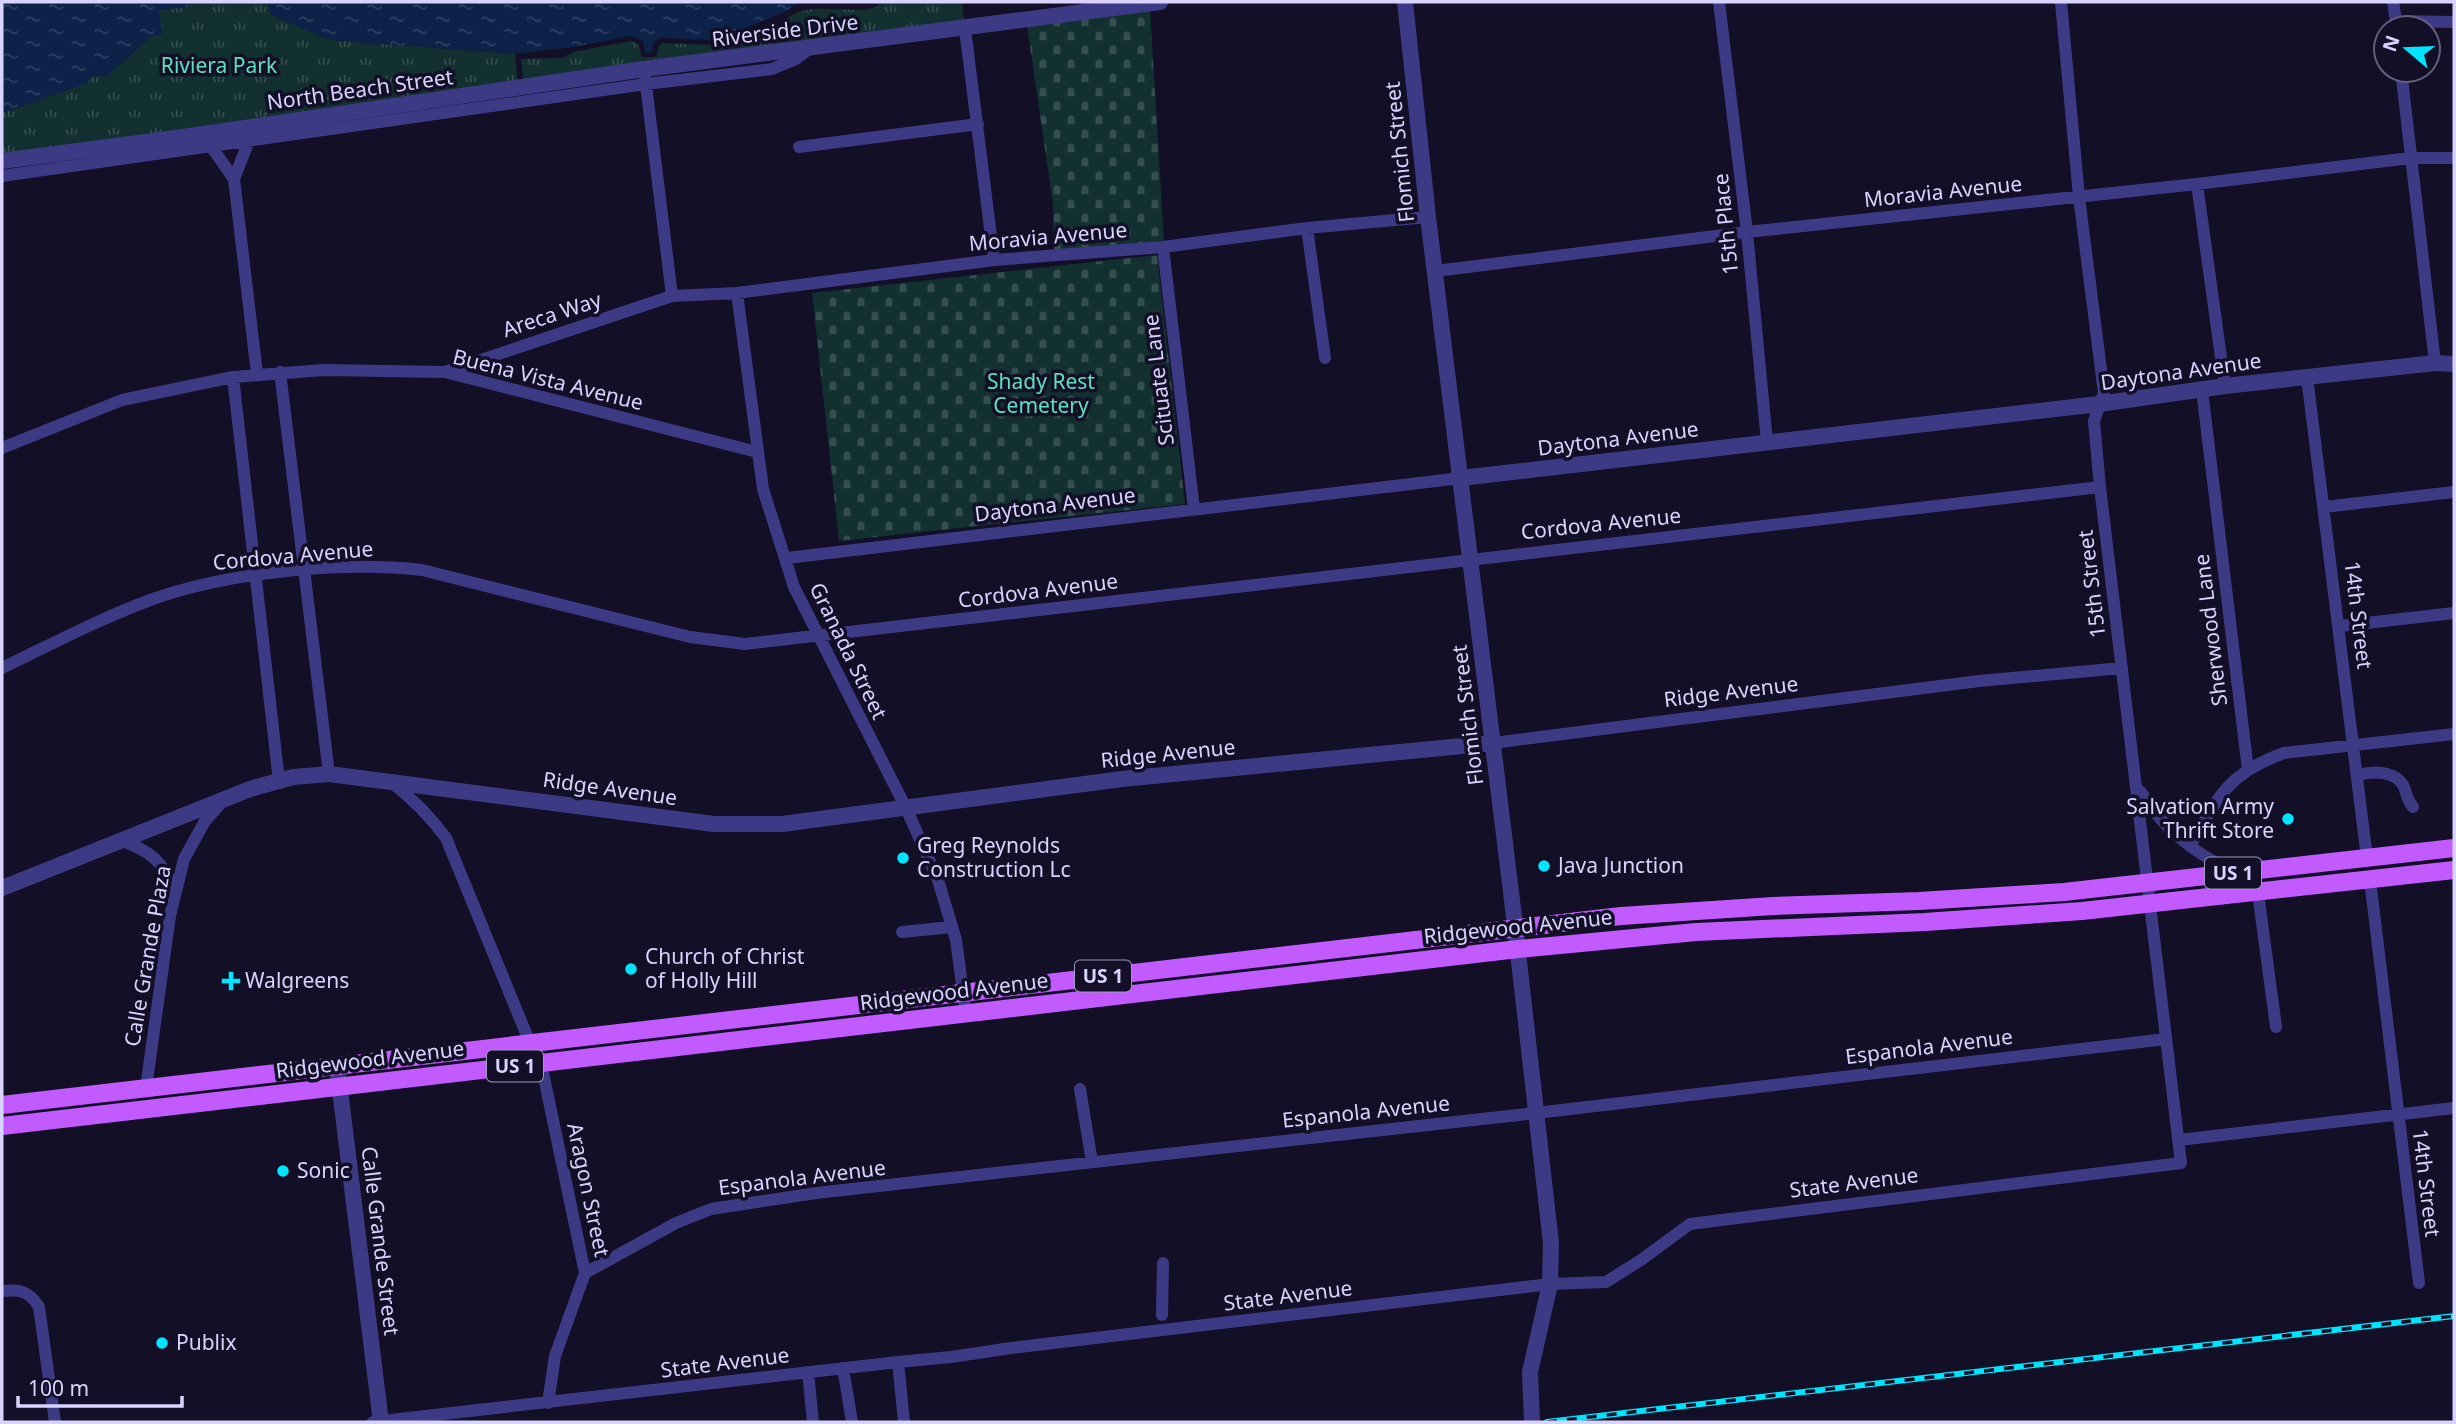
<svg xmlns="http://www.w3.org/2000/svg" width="2456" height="1424" font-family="'Noto Sans',sans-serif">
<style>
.cemetery{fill:url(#cemetery-stones)}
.park{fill:url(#park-tufts)}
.water{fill:url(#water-ripples)}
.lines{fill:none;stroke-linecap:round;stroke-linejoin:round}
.minor{stroke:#3d3a85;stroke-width:12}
.tertiary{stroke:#3d3a85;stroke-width:16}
.primary{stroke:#c25bff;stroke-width:18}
.rail-casing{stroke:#00e5ff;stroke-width:6}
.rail{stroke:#130f26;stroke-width:3.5;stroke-dasharray:10;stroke-linecap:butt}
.poi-dot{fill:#00e5ff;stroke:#130f26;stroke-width:2.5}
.labels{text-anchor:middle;stroke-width:7;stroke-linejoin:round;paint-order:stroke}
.shield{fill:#130f26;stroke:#9e99be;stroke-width:2}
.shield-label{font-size:19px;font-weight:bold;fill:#d9d4ff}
.street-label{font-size:21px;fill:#d9d4ff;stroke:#130f26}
.park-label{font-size:21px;fill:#5fe0c0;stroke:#130f26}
.poi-label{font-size:21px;fill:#d9d4ff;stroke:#130f26;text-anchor:start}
</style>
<defs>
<pattern id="cemetery-stones" width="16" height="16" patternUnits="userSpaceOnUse" patternTransform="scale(1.75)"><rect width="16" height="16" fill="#12302f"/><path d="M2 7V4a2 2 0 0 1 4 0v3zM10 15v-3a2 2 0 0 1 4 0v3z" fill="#344d4e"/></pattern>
<pattern id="park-tufts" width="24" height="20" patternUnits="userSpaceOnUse" patternTransform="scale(1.75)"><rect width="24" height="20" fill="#12302f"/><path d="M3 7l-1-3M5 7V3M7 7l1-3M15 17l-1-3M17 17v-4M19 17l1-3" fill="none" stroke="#344d4e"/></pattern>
<pattern id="water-ripples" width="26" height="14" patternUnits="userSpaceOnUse" patternTransform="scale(1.75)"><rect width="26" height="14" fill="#0c2248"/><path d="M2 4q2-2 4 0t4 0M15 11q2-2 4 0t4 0" fill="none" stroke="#2f4163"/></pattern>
</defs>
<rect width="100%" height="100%" fill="#130f26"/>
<!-- cemetery -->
<path class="cemetery" d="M1150,10l14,231 -110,9 -1,-46 -26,-178z
M1157,255l28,249 -346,37 -27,-248z"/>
<!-- park -->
<path class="park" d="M190,2h78l2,12 60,26 185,14 3,34 -516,73v-48l85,-30 3,-6 18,-2 41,-37 9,-28 29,-3z
M884,2h78l2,21 -441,59 -2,-23 42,-1 10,-6 58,-11 7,3 4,13h12l3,-2 2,-9 3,-3 55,2 36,-14 29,-8c21,-23 57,-10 87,-14 5,-1 11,-5 15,-7z"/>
<!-- water -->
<path class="water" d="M2,2h188l-3,5 -28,3 3,24 -13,4 -41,37 -18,2 -2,6 -86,30z
M268,2h531l-13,9 -69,29 -57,-2 -7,5 -1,9 -7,1 -2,-12 -12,-5 -58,11 -58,7 -185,-14 -60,-26z"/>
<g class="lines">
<!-- minor -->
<path class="minor" d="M1719,2l28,230 20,210
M2393,2l4,26
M2396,21l58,1
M965,29l29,231
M2401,70l34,293
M645,77l27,219
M250,138l-16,41 23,195
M208,142l26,37
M799,147l179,-23
M2,176l644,-92 126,-15 24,-10 13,-10
M2197,184l28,202
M1307,228l18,130
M1163,247l31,262
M1436,271l311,-39 450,-48 213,-26h44
M737,293l26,196 31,98 112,221 32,72 18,60 10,74
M280,372l49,402
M445,372l227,-76 65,-3 257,-33 169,-13 144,-19 121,-11
M233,377l46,404
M2307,377l60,481
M2202,390l46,380
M2,448l120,-48 111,-23 91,-7 121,2 312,80
M2324,507l130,-15
M787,558l674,-80
M2340,626l114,-13
M2,668c50,-24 99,-50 151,-69 76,-27 189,-38 269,-29l268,67 55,7 1355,-157
M1493,743l486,-62 143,-13
M2358,775c14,-4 38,-5 46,12 3,8 3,13 9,20
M391,782c22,17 39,34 55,56l84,205
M2140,791c25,40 54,62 96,82
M118,840c31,9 46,22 57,51
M2190,846c29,-50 37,-72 94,-93l170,-19
M2370,880l49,403
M2258,893l18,134
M902,932l50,-5
M541,1063l44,210 -30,83 -7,47
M146,1088l24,-172 14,-57 21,-38 18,-20
M1080,1089l12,73
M2179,1140l275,-32
M585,1273l91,-50 35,-14 105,-16 720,-80 630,-74
M2,1291c18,-2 27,0 37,16l16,115
M1162,1315l1,-52
M898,1362l6,60
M843,1368l9,54
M808,1372l5,50
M373,1422l525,-60 53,-5 60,-9 539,-64 56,-2 35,-22 49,-36 491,-61 -81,-676 -6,-66 10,-28 -25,-196 -18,-195"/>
<!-- tertiary -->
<path class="tertiary" d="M1405,2l23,215 84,683 39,343 -1,41 -20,88 2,50
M2,161l181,-24 461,-68 516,-67
M1461,478l638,-74 126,-18 210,-23 19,1
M2,888l248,-99 43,-12 36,-3 385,50h68l340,-45 371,-36
M337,1066l44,356"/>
<!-- primary -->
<path class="primary" d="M2,1105l1619,-189 152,-10 146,-5 145,-9 390,-44
M2,1126l1516,-177 178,-17 229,-10 157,-11 372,-41"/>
<defs>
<path id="rail" d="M1547,1422l907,-106"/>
</defs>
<!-- rail casing -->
<use href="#rail" class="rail-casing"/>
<!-- rail -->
<use href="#rail" class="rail"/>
</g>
<!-- markers -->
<g class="poi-dot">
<circle cx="2288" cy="819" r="7"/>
<circle cx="903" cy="858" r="7"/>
<circle cx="1544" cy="866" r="7"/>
<circle cx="631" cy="969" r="7"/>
<path d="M227.5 970.5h7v7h7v7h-7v7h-7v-7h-7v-7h7z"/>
<circle cx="283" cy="1171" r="7"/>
<circle cx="162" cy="1343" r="7"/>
</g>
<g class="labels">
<!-- shield labels -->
<g class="shield">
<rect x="2205" y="857.5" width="56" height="31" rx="5"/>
<rect x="1075" y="960.5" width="56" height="31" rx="5"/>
<rect x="487" y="1050.5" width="56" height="31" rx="5"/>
</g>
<g class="shield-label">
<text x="2233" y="880">US 1</text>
<text x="1103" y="983">US 1</text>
<text x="515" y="1073">US 1</text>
</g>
<!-- street labels -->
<g class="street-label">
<text transform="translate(785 31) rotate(-7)" y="7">Riverside Drive</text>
<text transform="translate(360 90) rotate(-8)" y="7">North Beach Street</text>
<text transform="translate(1400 152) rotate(-96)" y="7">Flomich Street</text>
<text transform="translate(1943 192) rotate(-6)" y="7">Moravia Avenue</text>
<text transform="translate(1726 224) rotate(-96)" y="7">15th Place</text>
<text transform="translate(1048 237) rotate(-5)" y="7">Moravia Avenue</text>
<text transform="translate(552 315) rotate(-18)" y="7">Areca Way</text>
<text transform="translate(2181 372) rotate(-8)" y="7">Daytona Avenue</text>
<text transform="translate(548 380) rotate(14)" y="7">Buena Vista Avenue</text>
<text transform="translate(1159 380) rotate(-97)" y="7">Scituate Lane</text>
<text transform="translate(1618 439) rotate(-7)" y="7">Daytona Avenue</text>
<text transform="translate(1055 505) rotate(-7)" y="7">Daytona Avenue</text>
<text transform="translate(1601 524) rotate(-6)" y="7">Cordova Avenue</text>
<text transform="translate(293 556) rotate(-5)" y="7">Cordova Avenue</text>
<text transform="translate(2092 584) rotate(-97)" y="7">15th Street</text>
<text transform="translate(1038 591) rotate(-7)" y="7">Cordova Avenue</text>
<text transform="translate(2358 615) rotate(83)" y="7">14th Street</text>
<text transform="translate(2211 630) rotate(-97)" y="7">Sherwood Lane</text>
<text transform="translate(848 651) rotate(64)" y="7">Granada Street</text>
<text transform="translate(1731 692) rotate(-7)" y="7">Ridge Avenue</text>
<text transform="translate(1468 715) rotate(-97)" y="7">Flomich Street</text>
<text transform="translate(1168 754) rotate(-6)" y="7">Ridge Avenue</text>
<text transform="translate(610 789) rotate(8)" y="7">Ridge Avenue</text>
<text transform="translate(1518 927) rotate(-6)" y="7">Ridgewood Avenue</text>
<text transform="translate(148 956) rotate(-80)" y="7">Calle Grande Plaza</text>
<text transform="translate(954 992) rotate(-7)" y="7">Ridgewood Avenue</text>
<text transform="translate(1929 1047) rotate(-7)" y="7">Espanola Avenue</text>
<text transform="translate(370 1060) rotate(-7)" y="7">Ridgewood Avenue</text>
<text transform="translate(1366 1112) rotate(-6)" y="7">Espanola Avenue</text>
<text transform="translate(802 1178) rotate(-7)" y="7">Espanola Avenue</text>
<text transform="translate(1854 1183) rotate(-7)" y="7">State Avenue</text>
<text transform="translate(2426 1183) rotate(83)" y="7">14th Street</text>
<text transform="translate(588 1190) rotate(78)" y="7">Aragon Street</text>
<text transform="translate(380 1241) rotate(83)" y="7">Calle Grande Street</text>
<text transform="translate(1288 1296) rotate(-7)" y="7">State Avenue</text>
<text transform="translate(725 1363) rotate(-7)" y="7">State Avenue</text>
</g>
<!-- park labels -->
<g class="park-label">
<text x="219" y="73">Riviera Park</text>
<text x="1041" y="389">Shady Rest<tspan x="1041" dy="24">Cemetery</tspan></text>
</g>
<!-- poi labels -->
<g class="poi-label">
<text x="2274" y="814" text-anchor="end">Salvation Army<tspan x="2274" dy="24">Thrift Store</tspan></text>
<text x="917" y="853">Greg Reynolds<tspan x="917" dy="24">Construction Lc</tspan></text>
<text x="1558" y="873">Java Junction</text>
<text x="645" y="964">Church of Christ<tspan x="645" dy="24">of Holly Hill</tspan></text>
<text x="245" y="988">Walgreens</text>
<text x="297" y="1178">Sonic</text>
<text x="176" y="1350">Publix</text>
</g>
</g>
<!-- border -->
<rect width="2456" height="1424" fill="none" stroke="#d9d4ff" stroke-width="7"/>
<!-- north arrow -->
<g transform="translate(2407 49) rotate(289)"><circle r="33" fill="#130f26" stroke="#625e7d" stroke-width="2"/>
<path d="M0-5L12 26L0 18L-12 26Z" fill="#00e5ff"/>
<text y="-10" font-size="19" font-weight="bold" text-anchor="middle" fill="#d9d4ff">N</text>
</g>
<!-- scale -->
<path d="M18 1396v10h164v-10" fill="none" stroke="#d9d4ff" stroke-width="3.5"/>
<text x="28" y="1396" font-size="21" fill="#d9d4ff" stroke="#130f26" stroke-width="5" paint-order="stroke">100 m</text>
</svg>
